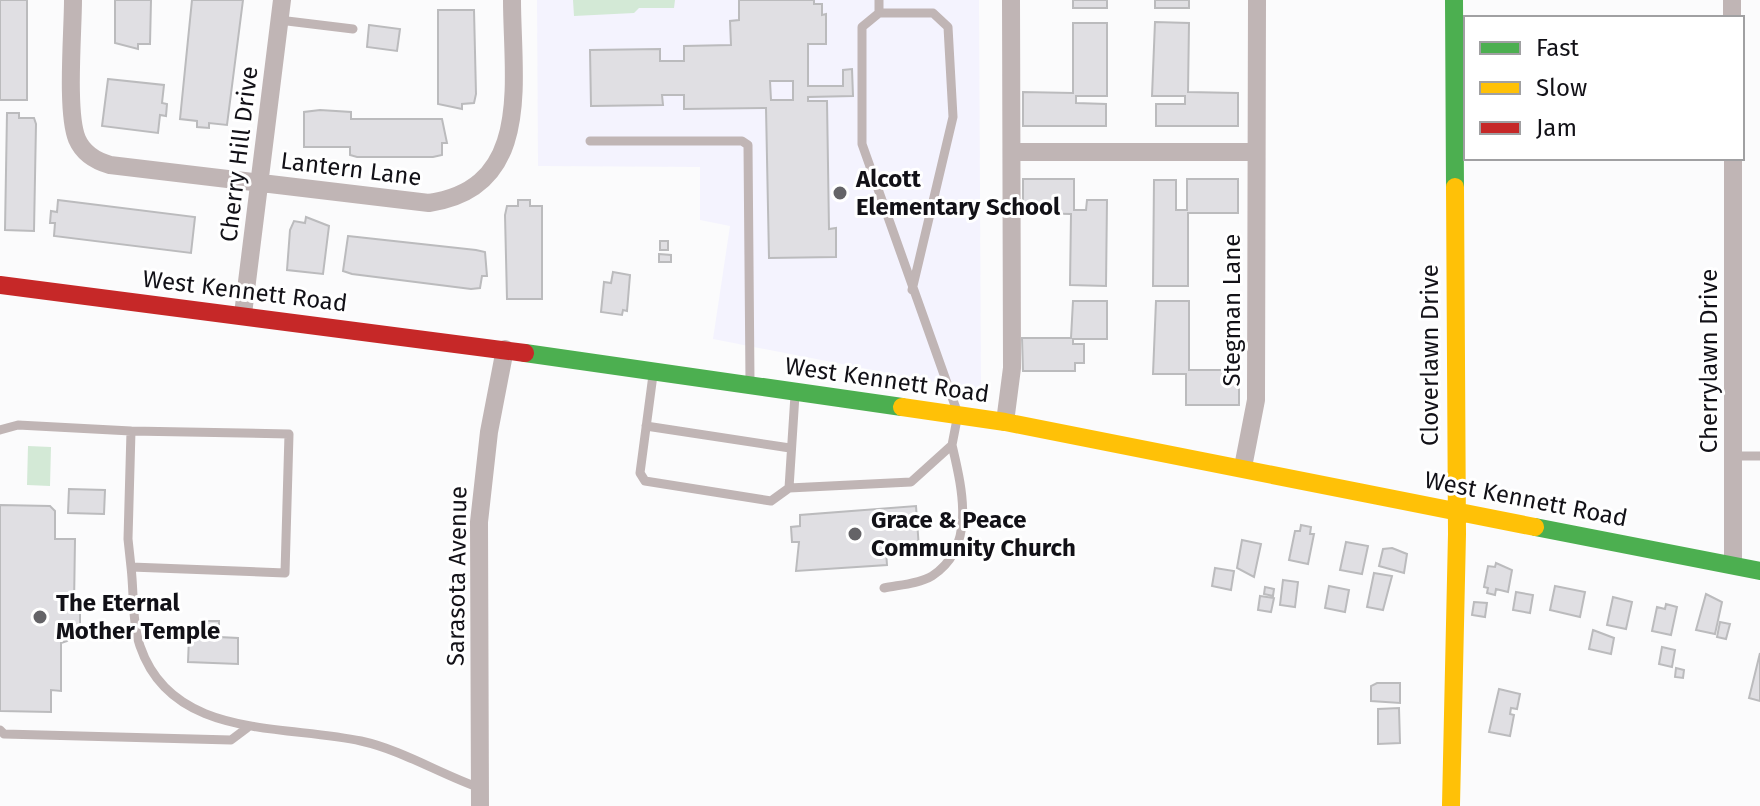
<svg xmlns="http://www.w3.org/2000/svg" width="1760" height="806" font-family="'Fira Sans',sans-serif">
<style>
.built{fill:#f4f3fe}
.green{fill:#d3e9d6}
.building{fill:#e0dfe3;stroke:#bbbbbd;stroke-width:2;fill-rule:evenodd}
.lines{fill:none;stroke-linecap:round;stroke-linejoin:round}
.lane{stroke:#c0b5b5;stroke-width:9}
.street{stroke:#c0b5b5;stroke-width:18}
.fast{stroke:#4caf50;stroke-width:18}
.slow{stroke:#ffc107;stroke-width:18}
.jam{stroke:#c62828;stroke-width:18}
.poi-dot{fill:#646367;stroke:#fff;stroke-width:3}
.labels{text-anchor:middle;stroke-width:6;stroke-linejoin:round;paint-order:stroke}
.street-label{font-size:24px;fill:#121117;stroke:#fff}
.poi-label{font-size:24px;font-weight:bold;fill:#121117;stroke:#fff;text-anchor:start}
</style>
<rect width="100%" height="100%" fill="#fbfbfc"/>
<!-- built -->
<path class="built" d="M537,0h442l2,391 -268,-52 17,-113 -30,-6v-53l-162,-1z"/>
<!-- green -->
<path class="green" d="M573,0h102l-1,8h-35l-5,5 -60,3z
M28,446l23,1 -1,39 -23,-1z"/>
<!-- building -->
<path class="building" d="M0,0h27v100h-27z
M115,0h36l-1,44h-12v5l-23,-6z
M192,0h51l-16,125 -18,-2v5l-12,-1v-6l-17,-2z
M739,0h75v4h8v11l4,-1v30h-18v42h35v-16l9,-1 1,27 -45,1v4h19l2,128 7,-1v29l-67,1 -3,-150 -82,1v-14h-22l1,10 -72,1 -1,-56 70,-1v12h24v-15l47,-1 -1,-24 9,-1zM770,81h23v19h-22z
M1073,0h34v8h-34z
M1155,0h34v8h-34z
M438,10h36l2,84 -2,9 -12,1v5l-24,-5z
M1155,22l34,1 -1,69 50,1v33h-82v-22h29v-8h-33z
M1073,23h34v73h-31v7l30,1v22h-83v-34l50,1z
M369,25l31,4 -3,22 -30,-4z
M108,79l56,6 -2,18 5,1 -1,12 -6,-1 -2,18 -56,-7z
M320,110l31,2v7h91l5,24h-5v12l-9,2h-76l-7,-2v-8h-46v-35z
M7,113h12v5h15l2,6 -2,107 -29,-1z
M1023,179h51v31h12l1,-10h20l-1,86 -36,-1 1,-71 -48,-1z
M1187,179h51v34h-50v73h-35l1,-106h22v30h11z
M58,200l137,17 -4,36 -137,-17 1,-13h-5l1,-12 6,1z
M518,200h12v6h12v93h-35l-2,-84 2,-9h11z
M306,217l23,9 -6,48 -36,-4 3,-40 4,-9 11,2z
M348,236l128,14 9,2 2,24h-5l-2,12 -9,1 -119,-15 -9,-3z
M660,241h8v9h-8z
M659,254l12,1v7h-12z
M613,272l17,3 -3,36 -4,-1 -1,5 -21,-3 3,-30 7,1z
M1073,301h34v38h-34v5h11v19h-9v8h-52l-1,-33h49z
M1156,301h33v69h50v35h-53v-31h-33z
M69,489l36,1 -1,24 -36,-1z
M0,505l50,1 5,5v28h20l-1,67h6v21h-6l-1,12 -12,4v48l-10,-1v22l-51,-1z
M916,506l3,43 -33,2 1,14 -91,6 3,-29h-7l-1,-15 9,-1v-11z
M1301,525l10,2 -1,7h4l-6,30 -19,-4 6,-29h5z
M1242,540l19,4 -7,33 -17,-9z
M1346,542l22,4 -6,28 -22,-4z
M1392,548l15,6 -3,19 -25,-7 4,-17z
M1496,563l16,7 -4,22 -12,-3 -1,6 -8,-2 1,-5 -4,-1 4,-21 7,1z
M1215,568l19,3 -3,19 -19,-4z
M1374,573l18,3 -9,34 -16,-3z
M1283,580l15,2 -3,25 -15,-2z
M1329,586l20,4 -4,22 -20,-4z
M1555,586l30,6 -5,25 -30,-7z
M1265,587l9,2 -1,7 -9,-2z
M1516,592l17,3 -3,18 -17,-3z
M1706,594l16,8 -7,32 -19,-4z
M1260,596l14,2 -3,14 -13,-2z
M1613,597l19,5 -6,27 -19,-4z
M1474,602l13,1 -2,14 -13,-2z
M1666,604l11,3 -6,28 -19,-4 5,-24 8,2z
M202,621h17v16l19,1v26l-50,-2 1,-25 12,-1z
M1720,622l10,2 -4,15 -9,-2z
M1593,630l21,8 -3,16 -22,-5z
M1662,647l13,3 -3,17 -13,-3z
M1760,653v48l-11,-3z
M1676,668l8,2 -1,8 -8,-1z
M1377,683h23v20l-29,-2v-15z
M1499,689l21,5 -3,15 -6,-1 -1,6 4,1 -4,21 -21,-4z
M1399,708l1,35 -22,1v-35z"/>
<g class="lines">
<!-- lane -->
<path class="lane" d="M879,0v13
M279,20l74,9
M590,141h152l6,4 2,237
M653,375l-13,98 5,8 126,20 18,-13 122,-6 41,-37 6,-31 -96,-270v-117l17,-14h54l15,14 5,90 -41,173
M646,426l144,22
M0,430l18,-5 113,6
M1733,456h27
M789,488l6,-93
M131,567l-3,-28 3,-108 158,3 -4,139 -154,-6c3,25 1,56 9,79 32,94 143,78 221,95 41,9 79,33 119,47
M884,588c14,-3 35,-4 48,-12 45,-29 30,-88 20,-131
M0,730l4,4 227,6 16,-12"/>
<!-- street -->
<path class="street" d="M73,0c0,32 -7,112 4,139 6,14 19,22 33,26l319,38c105,-15 83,-124 83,-203
M1732,0v18
M1012,152h244
M1733,158v407
M243,314l39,-314
M1005,422l7,-54 -1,-368
M1243,467l13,-67 1,-400
M480,806l-1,-284 10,-90 16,-83"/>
<!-- fast -->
<path class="fast" d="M1454,0l1,187
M525,353l377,54
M1535,527l225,44"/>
<!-- slow -->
<path class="slow" d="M902,407l103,15 530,105
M1451,805l6,-271 -2,-347"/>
<!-- jam -->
<path class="jam" d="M0,285l525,68"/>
</g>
<!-- markers -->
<g class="poi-dot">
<circle cx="840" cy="193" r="8"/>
<circle cx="855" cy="534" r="8"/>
<circle cx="40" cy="617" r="8"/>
</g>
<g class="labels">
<!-- street labels -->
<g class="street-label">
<text transform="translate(239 154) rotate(-83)" y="8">Cherry Hill Drive</text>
<text transform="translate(351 169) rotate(7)" y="8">Lantern Lane</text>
<text transform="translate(245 291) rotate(7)" y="8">West Kennett Road</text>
<text transform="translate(1232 310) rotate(-90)" y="8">Stegman Lane</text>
<text transform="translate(1430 355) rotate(-90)" y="8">Cloverlawn Drive</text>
<text transform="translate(1709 361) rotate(-90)" y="8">Cherrylawn Drive</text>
<text transform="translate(887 380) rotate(8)" y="8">West Kennett Road</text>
<text transform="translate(1526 499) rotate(11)" y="8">West Kennett Road</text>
<text transform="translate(457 576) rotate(-89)" y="8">Sarasota Avenue</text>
</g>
<!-- poi labels -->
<g class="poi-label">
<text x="856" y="187">Alcott<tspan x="856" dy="28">Elementary School</tspan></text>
<text x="871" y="528">Grace &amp; Peace<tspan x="871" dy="28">Community Church</tspan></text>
<text x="56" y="611">The Eternal<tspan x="56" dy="28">Mother Temple</tspan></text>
</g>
</g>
<!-- legend -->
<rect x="1464" y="16" width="280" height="144" fill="#ffffff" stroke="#a0a0a2" stroke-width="2"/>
<rect x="1480" y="42" width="40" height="12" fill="#4caf50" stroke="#a0a0a2" stroke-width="2"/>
<text x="1536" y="56" font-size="24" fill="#121117">Fast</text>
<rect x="1480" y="82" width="40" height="12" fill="#ffc107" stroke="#a0a0a2" stroke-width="2"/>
<text x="1536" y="96" font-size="24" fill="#121117">Slow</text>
<rect x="1480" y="122" width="40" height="12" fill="#c62828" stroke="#a0a0a2" stroke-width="2"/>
<text x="1536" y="136" font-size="24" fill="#121117">Jam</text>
</svg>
